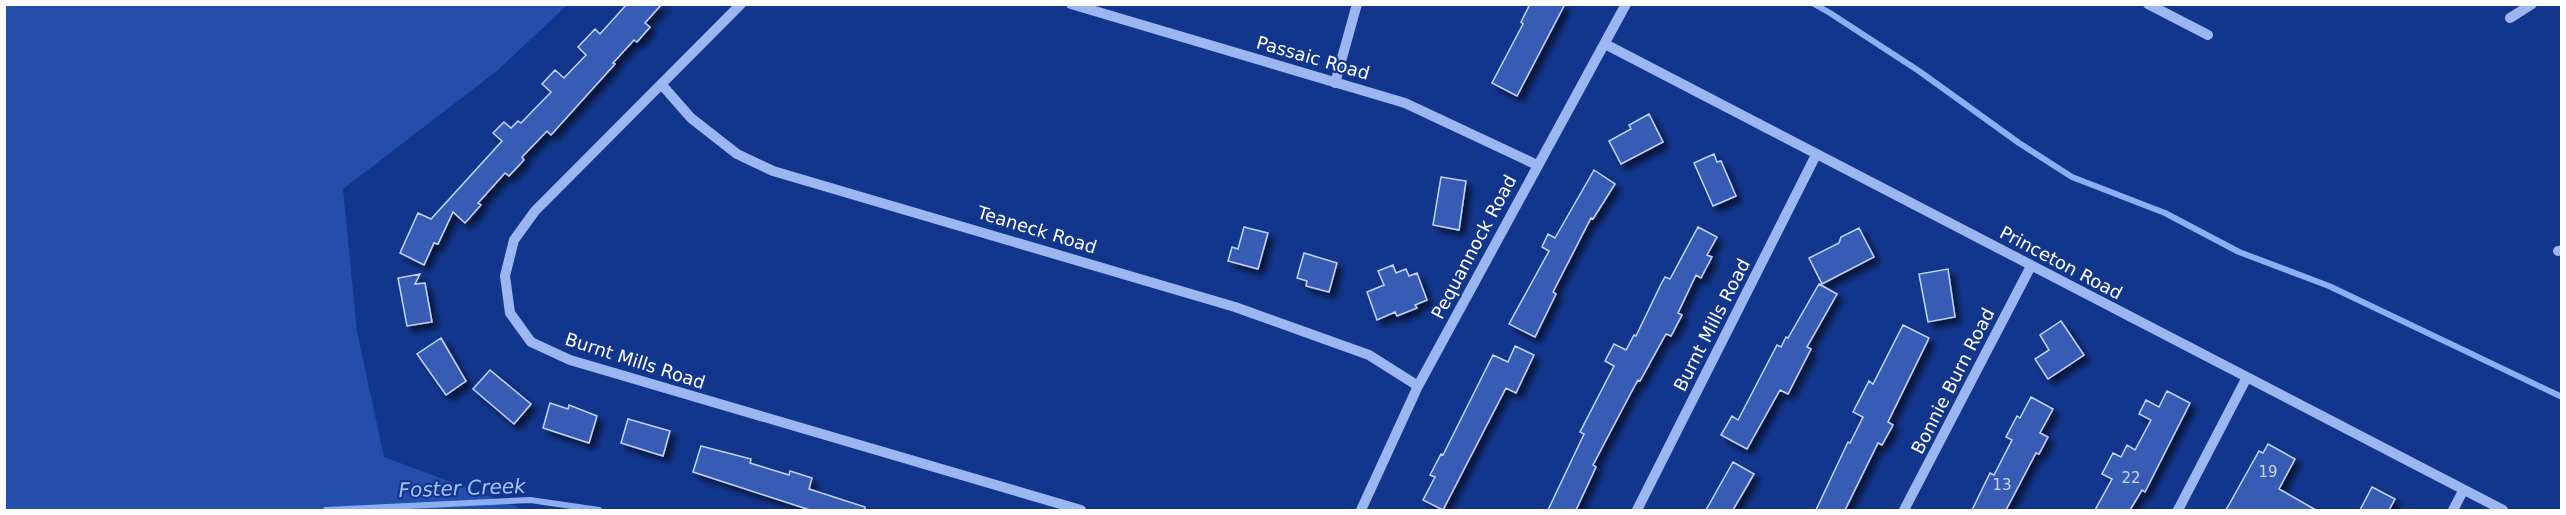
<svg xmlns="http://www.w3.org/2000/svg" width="2566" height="515" font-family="'DejaVu Sans',sans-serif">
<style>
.green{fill:#254eac}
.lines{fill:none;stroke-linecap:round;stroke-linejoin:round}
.stream{stroke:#8eaef4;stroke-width:6}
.building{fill:#375cb4;stroke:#c3d4fc;stroke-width:1.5;filter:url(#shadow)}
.minor{stroke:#9cb6f1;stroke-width:10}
.labels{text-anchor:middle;stroke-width:4.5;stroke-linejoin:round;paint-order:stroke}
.number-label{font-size:15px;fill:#cdd6ec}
.street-label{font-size:18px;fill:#fff;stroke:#13368d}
.water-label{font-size:20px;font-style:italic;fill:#a8c1f8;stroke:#13368d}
</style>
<defs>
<filter id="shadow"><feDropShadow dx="5.5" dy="5.5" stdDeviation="3" flood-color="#0009"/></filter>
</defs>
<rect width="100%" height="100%" fill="#13368d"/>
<!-- green -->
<path class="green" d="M4,5h563l-69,65 -155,119 14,143 27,125 141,53h-520z"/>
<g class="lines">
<!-- stream -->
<path class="stream" d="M1814,4l16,9 89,58 100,72 53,34 93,36 74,39 90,34 233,111
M326,510l204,-10 69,10"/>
</g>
<!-- building -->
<path class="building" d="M627,4h35l-17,19 5,4 -13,15 -3,-2 -21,23 2,1 -64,71 -4,-4 -25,26 2,3 -15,16 -4,-3 -27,30 3,2 -16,18 -12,-11 -15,32 -4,-1 -10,22 -24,-12 18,-40 13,6 71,-78 -9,-8 11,-11 7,6 7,-7 3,2 30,-31 -9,-8 13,-14 9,8 22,-23 -8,-8 17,-18 5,5z
M1530,4h35l-48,92 -25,-13 31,-59 -2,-2z
M1649,114l14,28 -42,22 -12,-23 22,-12 -2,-4z
M1714,154l3,8 4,-1 15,35 -23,10 -19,-43z
M1594,170l21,14 -22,35 -2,-1 -38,74 3,2 -21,43 -26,-13 40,-73 -7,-4 6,-13 7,4z
M1441,177l25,4 -7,49 -26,-5z
M1244,227l24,6 -10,36 -30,-8 4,-14 6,2z
M1698,227l19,10 -10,18 5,2 -11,21 -5,-3 -18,38 4,2 -11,21 -5,-2 -26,47 -2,-1 -5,9 -40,76 3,2 -20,43h-28l36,-76 -4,-2 34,-66 -9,-5 9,-17 12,6 8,-15 2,1 25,-52 4,-7 5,2z
M1859,228l15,29 -52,27 -13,-26 30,-15 2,-6z
M1304,253l33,10 -8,29 -23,-6 1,-5 -10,-3z
M1393,265l3,8 10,-4 3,7 8,-3 10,27 -12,5 2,3 -20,8 -2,-4 -18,8 -10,-28 17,-7 -6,-14z
M1948,269l7,48 -27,5 -9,-48z
M420,274l-5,10 10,-1 7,39 -25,4 -9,-48z
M1819,284l18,10 -30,53 4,2 -23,45 -8,-4 -33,59 -26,-14 11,-19 6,4 39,-75 4,2 5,-10 2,1z
M2061,321l23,34 -36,24 -13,-20 14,-9 -9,-15z
M1903,325l26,13 -41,84 5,3 -11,20 -4,-2 -33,67h-29l32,-68 2,1 13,-26 -10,-5 16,-31 4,3z
M441,338l25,43 -20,14 -29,-41z
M1515,346l19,9 -18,38 -10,-5 -63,122 -20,-10 12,-23 -5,-2 11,-21 2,1 50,-100 15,7z
M490,370l41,34 -17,20 -41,-35z
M2167,391l23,12 -45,89 -3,-2 -12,20h-35l17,-31 -10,-5 11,-21 8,4 6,-12 8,5 16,-30 -12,-6 7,-14 13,7z
M2031,397l22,12 -13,24 8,4 -9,17 -3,-1 -30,57h-34l18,-37 4,2 18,-35 -6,-3 11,-21 3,2z
M550,403l18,6 1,-4 28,11 -8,27 -46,-15z
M628,419l42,12 -7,25 -42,-13z
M2268,444l27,15 -16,30 37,21h-90l33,-59 4,2z
M701,446l50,13 -1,4 39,12 1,-4 22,7 -3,11 56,18v3h-55l-117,-38z
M1733,462l21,12 -21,36h-27z
M2372,487l23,12 -6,11h-29z"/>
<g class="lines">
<!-- minor -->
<path class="minor" d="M741,4l-206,207 -21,29 -9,36 5,37 21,29 39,18 511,150
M1071,4l334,99 132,62
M2148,4l60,31
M2510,18l22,-14
M1605,44l898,466
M1335,83l22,-79
M662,85l29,33 46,36 36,17 462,136 134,48 49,31
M2558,251l4,-1
M1361,510l57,-124 208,-382
M1637,510l179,-355
M1904,510l127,-244
M2178,510l68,-131
M2453,510l10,-19"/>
</g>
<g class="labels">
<!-- number labels -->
<g class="number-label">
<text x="2268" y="477">19</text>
<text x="2131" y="483">22</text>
<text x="2002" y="490">13</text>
</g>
<!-- street labels -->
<g class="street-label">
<text transform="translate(1313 58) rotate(16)" y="6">Passaic Road</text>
<text transform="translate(1037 230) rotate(17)" y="6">Teaneck Road</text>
<text transform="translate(1474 247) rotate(-62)" y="6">Pequannock Road</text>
<text transform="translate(2061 263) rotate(28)" y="6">Princeton Road</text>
<text transform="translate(1712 325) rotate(-63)" y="6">Burnt Mills Road</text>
<text transform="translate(635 361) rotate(18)" y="6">Burnt Mills Road</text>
<text transform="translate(1953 381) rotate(-63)" y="6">Bonnie Burn Road</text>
</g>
<!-- water labels -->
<g class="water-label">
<text transform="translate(462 488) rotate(-2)" y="7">Foster Creek</text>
</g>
</g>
<!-- border -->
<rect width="2566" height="515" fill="none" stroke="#ffffff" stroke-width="12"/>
</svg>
